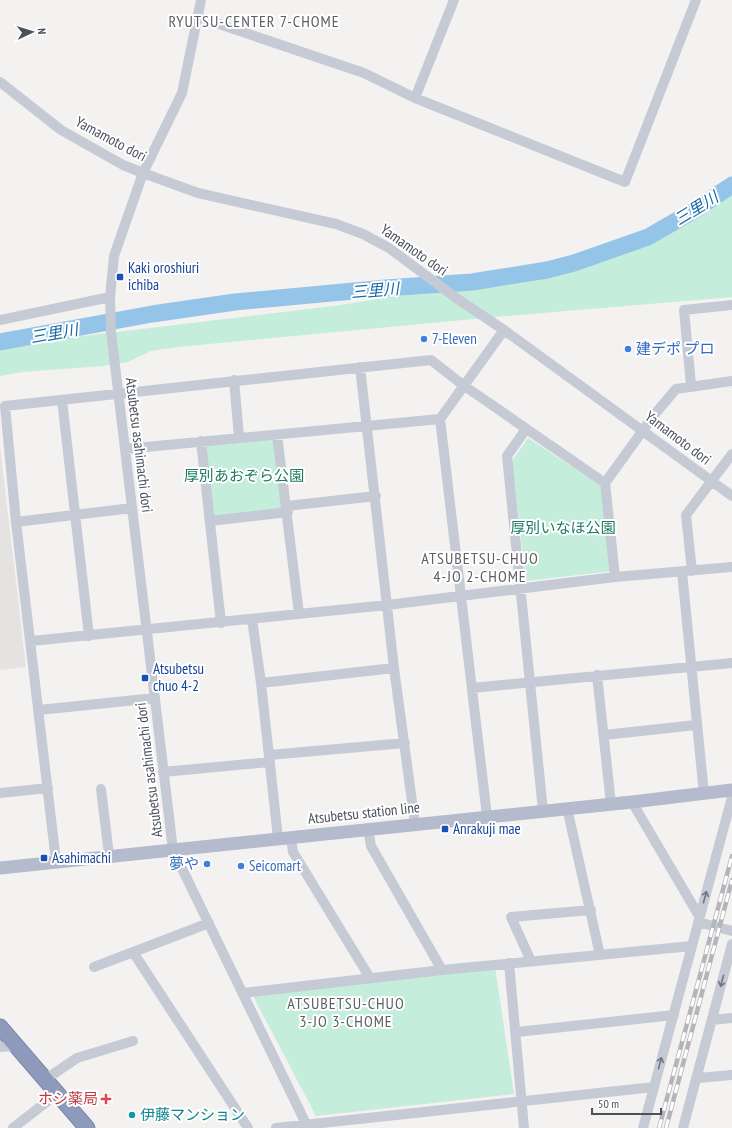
<svg xmlns="http://www.w3.org/2000/svg" width="732" height="1128" font-family="'PT Sans Narrow','Noto Sans JP',sans-serif">
<style>
.education{fill:#e4e3e2}
.green{fill:#c4eddc}
.lines{fill:none;stroke-linecap:round;stroke-linejoin:round}
.river{stroke:#94c4e7;stroke-width:17}
.highway-casing{stroke:#7884a8;stroke-width:17}
.minor{stroke:#c6cad5;stroke-width:10}
.major{stroke:#b3bbcd;stroke-width:13}
.highway{stroke:#8d9abc;stroke-width:15}
.rail-casing{stroke:#b4b5bb;stroke-width:4.5}
.rail{stroke:#fff;stroke-width:3;stroke-dasharray:9;stroke-linecap:butt}
.oneway{stroke:#6f7581}
.transit-dot{fill:#1a4fb4;stroke:#fff;stroke-width:1.5}
.shop-dot{fill:#3f7fe0;stroke:#fff;stroke-width:1.5}
.health-dot{fill:#e0444e;stroke:#fff;stroke-width:1.5}
.culture-dot{fill:#0f9aa8;stroke:#fff;stroke-width:1.5}
.labels{text-anchor:middle;stroke-width:4;stroke-linejoin:round;paint-order:stroke}
.street-label{font-size:15px;fill:#4a505d;stroke:#fff}
.transit-label{font-size:15px;fill:#164399;stroke:#fff;text-anchor:start}
.shop-label{font-size:15px;fill:#366cbe;stroke:#fff;text-anchor:start}
.park-label{font-size:15px;fill:#1e7b61;stroke:#fff}
.health-label{font-size:15px;fill:#be3a42;stroke:#fff;text-anchor:end}
.culture-label{font-size:15px;fill:#0d838f;stroke:#fff;text-anchor:start}
.neighbourhood-label{font-size:16px;letter-spacing:1px;fill:#5e6066;stroke:#fff}
.water-label{font-size:16px;font-style:italic;fill:#1768a4;stroke:#fff}
</style>
<rect width="100%" height="100%" fill="#f3f2f1"/>
<!-- education -->
<path class="education" d="M0,446l26,221 -26,3z"/>
<!-- green -->
<path class="green" d="M732,193v104l-237,20 -317,30 -27,4 -23,11 -26,4 -79,6 -23,4v-30l334,-40 250,-40 64,-22 56,-31z
M275,437l10,73 -72,7 -9,-74z
M528,438l72,47 12,86 -86,10 -14,-120z
M495,967l19,127 -198,22 -63,-120z"/>
<g class="lines">
<!-- river -->
<path class="river" d="M0,342l152,-28 83,-12 151,-14 86,-6 75,-12 27,-7 74,-26 45,-26 39,-26"/>
<defs>
<path id="highway" d="M0,1027l87,101"/>
</defs>
<!-- highway casing -->
<use href="#highway" class="highway-casing"/>
<!-- minor -->
<path class="minor" d="M201,0l-19,93 -39,80 -29,83 -4,41 1,35 62,518 135,278
M198,17l166,56 51,25 210,84 71,-182
M0,82l61,48 62,35 20,8 55,20 138,31 27,10 26,14 70,52 45,30 228,166
M415,98l39,-98
M0,320l110,-23
M360,367l34,301 21,156
M234,380l5,57
M691,385l-7,-75 48,-5
M62,400l27,236
M526,429l-19,27 36,355
M277,435l22,179
M201,441l20,182
M125,449l315,-30
M287,506l89,-10
M210,521l78,-9
M16,522l116,-14
M692,571l-6,-56 46,-61
M682,572l22,222
M615,577l-10,-94 49,-68 22,-26 56,-8
M252,619l9,64 17,155
M31,641l356,-36 228,-28 117,-10
M597,675l14,129
M261,683l133,-15
M472,688l260,-25
M39,710l116,-12
M604,735l92,-10
M269,755l136,-12
M163,772l107,-10
M101,789l8,66
M0,793l48,-5
M632,802l67,114
M567,808l33,147
M487,816l-47,-397 64,-89
M368,829l3,17 71,124
M291,837l2,15 77,126
M56,861l-40,-339 -11,-116 426,-46 32,25 142,98
M698,922l34,9
M133,952l115,176
M531,961l-20,-44 80,-7
M509,963l15,165
M94,967l115,-44
M243,993l199,-23 250,-24
M712,1020l20,-2
M517,1032l157,-17
M0,1047l16,-1
M698,1078l34,-3
M46,1079l31,-21 56,-17
M13,1128l45,-35
M276,1128l378,-41
M643,1128l89,-331
M683,1128l49,-184"/>
<!-- major -->
<path class="major" d="M0,868l632,-66 100,-12"/>
<!-- highway -->
<use href="#highway" class="highway"/>
<defs>
<path id="rail" d="M659,1128l73,-272
M666,1128l66,-248"/>
</defs>
<!-- rail casing -->
<use href="#rail" class="rail-casing"/>
<!-- rail -->
<use href="#rail" class="rail"/>
</g>
<!-- one-way arrows -->
<defs><path id="oneway-shaft" d="M-6 0H5M1.5-3L5.5 0L1.5 3" fill="none" stroke-width="1.6" stroke-linecap="round" stroke-linejoin="round"/></defs>
<g class="oneway">
<use href="#oneway-shaft" transform="translate(705 897) rotate(-75)"/>
<use href="#oneway-shaft" transform="translate(722 981) rotate(105)"/>
<use href="#oneway-shaft" transform="translate(660 1063) rotate(-75)"/>
</g>
<!-- markers -->
<g class="transit-dot">
<rect x="116" y="273" width="8" height="8" rx="2"/>
<rect x="141" y="674" width="8" height="8" rx="2"/>
<rect x="441" y="825" width="8" height="8" rx="2"/>
<rect x="40" y="854" width="8" height="8" rx="2"/>
</g>
<g class="shop-dot">
<circle cx="424" cy="339" r="4"/>
<circle cx="628" cy="349" r="4"/>
<circle cx="207" cy="864" r="4"/>
<circle cx="241" cy="866" r="4"/>
</g>
<path class="health-dot" d="M104 1093h4v4h4v4h-4v4h-4v-4h-4v-4h4z"/>
<circle class="culture-dot" cx="132" cy="1115" r="4"/>
<g class="labels">
<!-- street labels -->
<g class="street-label">
<text transform="translate(111 139) rotate(28)" y="5">Yamamoto dori</text>
<text transform="translate(414 250) rotate(35)" y="5">Yamamoto dori</text>
<text transform="translate(678 438) rotate(37)" y="5">Yamamoto dori</text>
<text transform="translate(139 445) rotate(83)" y="5">Atsubetsu asahimachi dori</text>
<text transform="translate(149 770) rotate(-97)" y="5">Atsubetsu asahimachi dori</text>
<text transform="translate(364 813) rotate(-6)" y="5">Atsubetsu station line</text>
</g>
<!-- transit labels -->
<g class="transit-label">
<text x="128" y="273">Kaki oroshiuri<tspan x="128" dy="17">ichiba</tspan></text>
<text x="153" y="674">Atsubetsu<tspan x="153" dy="17">chuo 4-2</tspan></text>
<text x="453" y="834">Anrakuji mae</text>
<text x="52" y="863">Asahimachi</text>
</g>
<!-- shop labels -->
<g class="shop-label">
<text x="432" y="344">7-Eleven</text>
<text x="636" y="354">建デポ プロ</text>
<text x="199" y="869" text-anchor="end">夢や</text>
<text x="249" y="871">Seicomart</text>
</g>
<!-- park labels -->
<g class="park-label">
<text x="244" y="481">厚別あおぞら公園</text>
<text x="563" y="533">厚別いなほ公園</text>
</g>
<!-- health labels -->
<g class="health-label">
<text x="98" y="1104">ホシ薬局</text>
</g>
<!-- culture labels -->
<g class="culture-label">
<text x="140" y="1120">伊藤マンション</text>
</g>
<!-- neighbourhood labels -->
<g class="neighbourhood-label">
<text x="254" y="27">RYUTSU-CENTER 7-CHOME</text>
<text x="480" y="564">ATSUBETSU-CHUO<tspan x="480" dy="18">4-JO 2-CHOME</tspan></text>
<text x="346" y="1009">ATSUBETSU-CHUO<tspan x="346" dy="18">3-JO 3-CHOME</tspan></text>
</g>
<!-- water labels -->
<g class="water-label">
<text transform="translate(696 208) rotate(-32)" y="6">三里川</text>
<text transform="translate(375 290) rotate(-5)" y="6">三里川</text>
<text transform="translate(54 333) rotate(-10)" y="6">三里川</text>
</g>
</g>
<!-- north arrow -->
<g transform="translate(32 32) rotate(86)" stroke="#ffffff" stroke-width="3" paint-order="stroke">
<path d="M0-3L7 15L0 10L-7 15Z" fill="#4a505d"/>
<text y="-6" font-size="11" font-weight="bold" text-anchor="middle" fill="#4a505d">N</text>
</g>
<!-- scale -->
<path d="M592 1108v6h69v-6" fill="none" stroke="#4a505d" stroke-width="2"/>
<text x="598" y="1108" font-size="12" fill="#4a505d" stroke="#ffffff" stroke-width="3" paint-order="stroke">50 m</text>
</svg>
